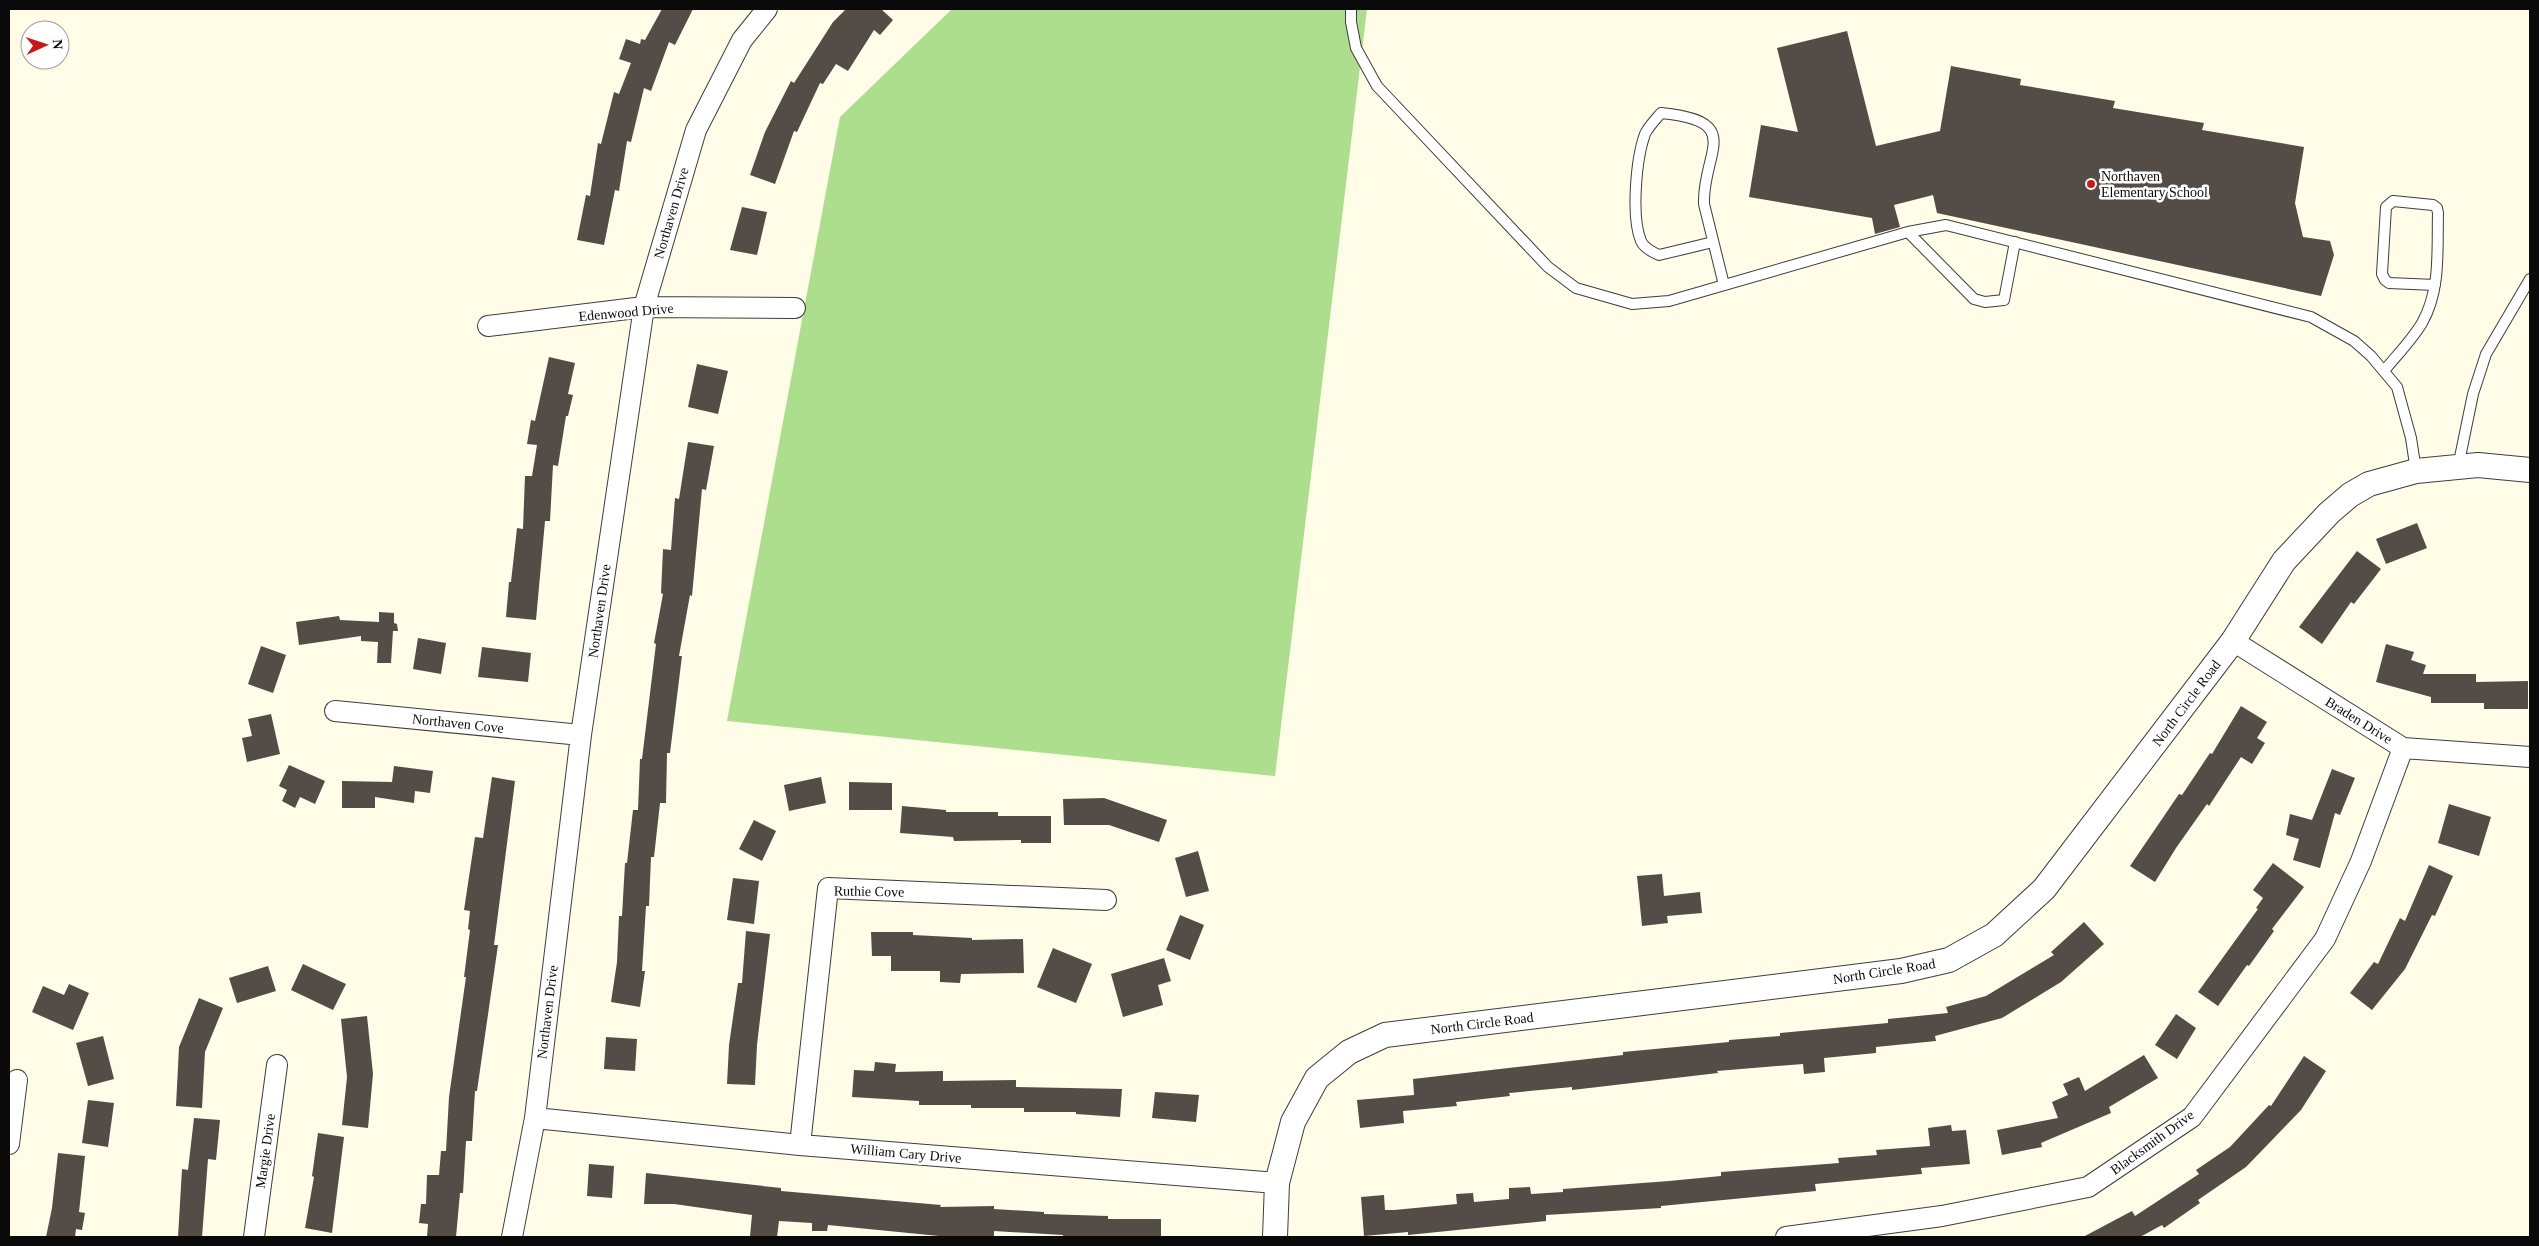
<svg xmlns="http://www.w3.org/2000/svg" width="2539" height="1246" font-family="'Times New Roman',serif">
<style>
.forest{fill:#adde8d}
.building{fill:#544c46}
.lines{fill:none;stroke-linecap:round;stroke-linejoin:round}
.service-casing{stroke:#3d3d3d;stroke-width:12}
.minor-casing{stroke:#3d3d3d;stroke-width:22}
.tertiary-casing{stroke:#3d3d3d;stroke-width:26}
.service{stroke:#fff;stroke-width:10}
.minor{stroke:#fff;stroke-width:20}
.tertiary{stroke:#fff;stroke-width:24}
.poi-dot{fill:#c41a19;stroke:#fff;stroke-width:2}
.labels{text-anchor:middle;stroke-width:5;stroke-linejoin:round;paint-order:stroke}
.poi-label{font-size:14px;fill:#0a0a0a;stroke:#fff;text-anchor:start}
.street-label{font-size:14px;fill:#0a0a0a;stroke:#fff}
</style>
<rect width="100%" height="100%" fill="#fffce8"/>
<!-- forest -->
<path class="forest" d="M952,9h415l-92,767 -548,-55 113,-604z"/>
<!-- building -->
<path class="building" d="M662,9h31l-18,36 -6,-3 -18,49 -7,-3 -13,54 -4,-1 -8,50 -4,-1 -11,55 -27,-5 9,-45 4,1 8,-53 3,1 13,-52 5,2 12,-31 -12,-4 7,-20 14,5 1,-5 4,1z
M846,9h35l12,11 -13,15 -6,-5 -26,41 -12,-7 -13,20 -3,-1 -23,49 -3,-1 -19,53 -25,-9 15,-43 26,-51 3,2 39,-61z
M1847,31l29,115 64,-15 11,-65 70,13 -1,6 95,16 -2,7 91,15 -2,7 102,17 -9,56 8,34 27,4 4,14 -13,41 -384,-83 -4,-18 -39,10 6,22 -25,7 -3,-16 -123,-21 12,-72 37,7 -21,-84z
M742,207l25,5 -10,43 -27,-5z
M549,357l26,6 -7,31 5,1 -5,21h-2l-8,50 -5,-1 -3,56h-5l-9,99 -30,-3 3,-35h2l6,-54 6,1 2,-53h7l5,-31 -10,-1 4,-24 4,1z
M697,364l31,7 -10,43 -30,-7z
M688,442l26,4 -8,44 -4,-1 -10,107 -2,-1 -11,61h3l-12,97h-3l-1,50h-6l-6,54h-3l-2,49h-3l-4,65h3l-5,36 -29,-5 6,-40 2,-46h3l3,-53h2l6,-53h5l2,-51h2l14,-115 -2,-1 9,-49 -2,-1 2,-44 8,1 4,-52 4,1z
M2417,523l10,25 -41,16 -10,-25z
M2357,551l24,18 -27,35 -3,-2 -29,42 -23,-17z
M379,612l15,1v10l3,1 1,7h-5l-2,32h-14l1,-21 -17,-1v-5l-62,9 -3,-23 43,-6 1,4 39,2z
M418,638l28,5 -5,31 -28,-5z
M2386,644l28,8 -3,8 15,5 -3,9h53v8l52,-1v28h-44v-6h-53v-6l-55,-15z
M261,646l25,9 -13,38 -25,-9z
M482,647l49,6 -3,29 -50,-5z
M2241,706l26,16 -10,16 8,5 -13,21 -11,-7 -32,49 -2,-2 -31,44 -21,34 -25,-16 49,-72 3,1 28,-42 2,1z
M271,714l9,40 -33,8 -5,-24 10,-2 -4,-17z
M289,765l36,16 -10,23 -15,-7 -5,11 -13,-7 5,-11 -8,-4z
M394,766l39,5 -3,22 -15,-2 -1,12 -39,-6v11h-33v-27l50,1z
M2332,769l23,9 -15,37 -5,-2 -15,55 -27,-8 6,-21 -13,-4 4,-21 22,6z
M492,777l23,4 -21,164h4l-21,146h-2l-3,50h-6l-3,52h-3l-4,44h-29l1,-13 -9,-1 2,-19h5l1,-29h12l2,-24h5l3,-54 17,-120h-2l6,-47 -2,-1 2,-18 -6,-1 11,-73 8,1z
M821,777l5,26 -37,8 -5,-26z
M849,782l43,1v27h-43z
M1104,798l63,22 -8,22 -50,-17h-45l-1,-26z
M2449,804l42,13 -12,39 -41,-13z
M902,806l44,4v2h52v4h53v27h-30v-3l-67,1 -1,-4 -53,-4z
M754,820l22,11 -14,30 -23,-12z
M1198,851l11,40 -23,6 -11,-39z
M2273,863l31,24 -32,42 2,2 -25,35 -2,-1 -29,41 -20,-14 60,-83 -2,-1 7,-10 -10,-8z
M2429,865l24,11 -18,40 -3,-1 -27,54 -33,41 -22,-17 24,-31 4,2 22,-46 5,3z
M1662,874l2,22 36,-4 2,21 -35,3 1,7 -26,3 -5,-50z
M733,878l26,3 -5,43 -27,-4z
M1180,915l24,10 -14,35 -24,-10z
M2084,922l20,22 -43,38 -59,36 -67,18 1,5 -60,6v6l-52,5 1,14 -21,2 -1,-10 -86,7 1,2 -146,17v-3l-63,6 1,3 -54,6 1,4 -54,5 1,12 -44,5 -3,-28 57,-5 -1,-16 210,-24v-3l106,-10v-2l51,-4v-3l108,-10v-4l60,-6 -2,-6 40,-11 68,-41 -3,-3z
M746,931l24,3 -13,111 -2,40 -28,-1 2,-39 9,-62h4z
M871,932h42v3l59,3v2l51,-1 1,34 -63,1 -1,9 -20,-1v-11h-49v-15h-19z
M1053,948l39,16 -16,39 -39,-16z
M1164,958l7,23 -13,4 5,20 -40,12 -12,-43z
M303,964l43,20 -13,26 -42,-20z
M268,966l8,25 -39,12 -8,-25z
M69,984l20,9 -16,37 -41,-18 11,-26 21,9z
M199,998l24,10 -18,44 -3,56 -26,-2 3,-59z
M2176,1014l20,14 -19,31 -22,-14z
M367,1016l6,58 -5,54 -26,-3 5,-48 -6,-58z
M103,1036l11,43 -26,7 -12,-43z
M606,1037l31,2 -2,32 -31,-2z
M2144,1055l14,23 -49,29 2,6 -70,30 1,4 -40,8 -5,-25 61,-12 -6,-16 16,-7 -5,-11 16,-7 6,14z
M2304,1056l22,15 -25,39 -55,57 -48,33 2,3 -36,25 -2,-3 -22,12h-57l49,-26 3,5 64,-42 -3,-4 34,-23 39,-42 2,1z
M875,1062l21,2 -1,8 48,-1v10l73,-1v7l106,2 -2,28 -44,-3v-2h-52v-4h-53v-3h-52v-4l-67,-4 2,-27 20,1z
M1155,1092l44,3 -3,27 -44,-4z
M88,1100l26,3 -6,44 -26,-4z
M194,1118l26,2 -4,40 -8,-1 -6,78h-24l4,-68 6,1z
M1951,1125l1,6 14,-1 4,34 -49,4 1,6 -107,10 1,7 -155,15v2l-115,7v6l-138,14v-3l-44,4 -3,-39 23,-2 1,15h9l63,-6 -1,-10 17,-1 1,9 35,-3v-11l21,-1 1,7 32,-2v-3l106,-8 52,-5v-4l118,-9 -1,-5 39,-3 -1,-5 54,-4 -2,-18z
M318,1133l26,4 -12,96 -27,-5 9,-51 -2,-1z
M58,1153l27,3 -6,56 6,1 -3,17 -6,-1 -1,8h-29l6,-29z
M589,1164l25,2 -2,32 -25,-2z
M646,1173l135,15v3l160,14 -1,2 54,-1v3l50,3v2l64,2v3h53v18h-98v-2l-69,-4v5l-45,1 -121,-12 -1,6h-15v-8l-33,-2 -2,16 -27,-1 2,-21 -78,-11h-30z"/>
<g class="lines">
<defs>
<path id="service" d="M1351,9v13l5,26 21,38 171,181 28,21 56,16 37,-3 239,-69 38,-7 365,92 43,24 17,15 26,31 14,51 5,33
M1908,232l66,67 11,3 19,-2 11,-58
M1713,242l-54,13c-7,-3 -15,-7 -18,-14 -10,-24 -5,-82 4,-107 3,-7 11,-15 16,-21 85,8 41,40 43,91l20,81
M2384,371c12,-15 28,-31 38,-48 19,-33 15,-74 16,-110l-1,-5 -4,-3 -40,-4 -7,6 -4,67 3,6 4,3 46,2
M2458,467l15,-73 13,-40 44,-75"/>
<path id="minor" d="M488,326l156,-19 151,1
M2233,641l170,107 127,9
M335,711l246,24
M535,1118l265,27 477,38
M9,1144l8,-64
M800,1145l28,-257 278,12
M254,1237l23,-172
M512,1237l23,-119 46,-383 63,-428 52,-177 46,-90 25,-31
M1786,1237l156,-21 146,-29 104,-70 133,-178 36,-78 42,-113"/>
<path id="tertiary" d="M1275,1237l2,-54 16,-61 24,-44 32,-26 36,-17 516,-64 48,-11 45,-25 50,-46 189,-248 51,-80 45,-48 21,-18 19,-11 47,-13 62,-6 52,5"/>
</defs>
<!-- service casing -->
<use href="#service" class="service-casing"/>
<!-- minor casing -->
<use href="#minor" class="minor-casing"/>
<!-- tertiary casing -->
<use href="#tertiary" class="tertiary-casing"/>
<!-- service -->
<use href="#service" class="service"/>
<!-- minor -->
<use href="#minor" class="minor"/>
<!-- tertiary -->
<use href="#tertiary" class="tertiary"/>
</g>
<!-- markers -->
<circle class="poi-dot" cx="2091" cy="184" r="5"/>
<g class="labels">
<!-- poi labels -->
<g class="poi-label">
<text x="2101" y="181">Northaven<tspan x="2101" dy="16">Elementary School</tspan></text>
</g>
<!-- street labels -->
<g class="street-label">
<text transform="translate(671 213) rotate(-74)" y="5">Northaven Drive</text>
<text transform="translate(626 312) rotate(-5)" y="5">Edenwood Drive</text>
<text transform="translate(599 611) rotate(-82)" y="5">Northaven Drive</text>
<text transform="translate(2186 703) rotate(-53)" y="5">North Circle Road</text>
<text transform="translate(2359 720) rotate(32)" y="5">Braden Drive</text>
<text transform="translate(458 723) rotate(6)" y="5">Northaven Cove</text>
<text transform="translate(869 891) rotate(1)" y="5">Ruthie Cove</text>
<text transform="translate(1884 971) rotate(-9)" y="5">North Circle Road</text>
<text transform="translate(547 1012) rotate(-83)" y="5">Northaven Drive</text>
<text transform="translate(1482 1023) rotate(-7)" y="5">North Circle Road</text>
<text transform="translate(2152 1142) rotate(-36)" y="5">Blacksmith Drive</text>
<text transform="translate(265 1151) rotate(-82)" y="5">Margie Drive</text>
<text transform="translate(906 1153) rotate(5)" y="5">William Cary Drive</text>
</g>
</g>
<!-- border -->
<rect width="2539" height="1246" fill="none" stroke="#0a0a0a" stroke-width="20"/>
<!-- north arrow -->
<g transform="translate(45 45) rotate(87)"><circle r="24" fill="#ffffff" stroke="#9d9d9d"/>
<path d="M0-4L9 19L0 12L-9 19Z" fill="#c41a19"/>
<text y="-8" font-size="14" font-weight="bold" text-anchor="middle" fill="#0a0a0a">N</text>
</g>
</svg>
